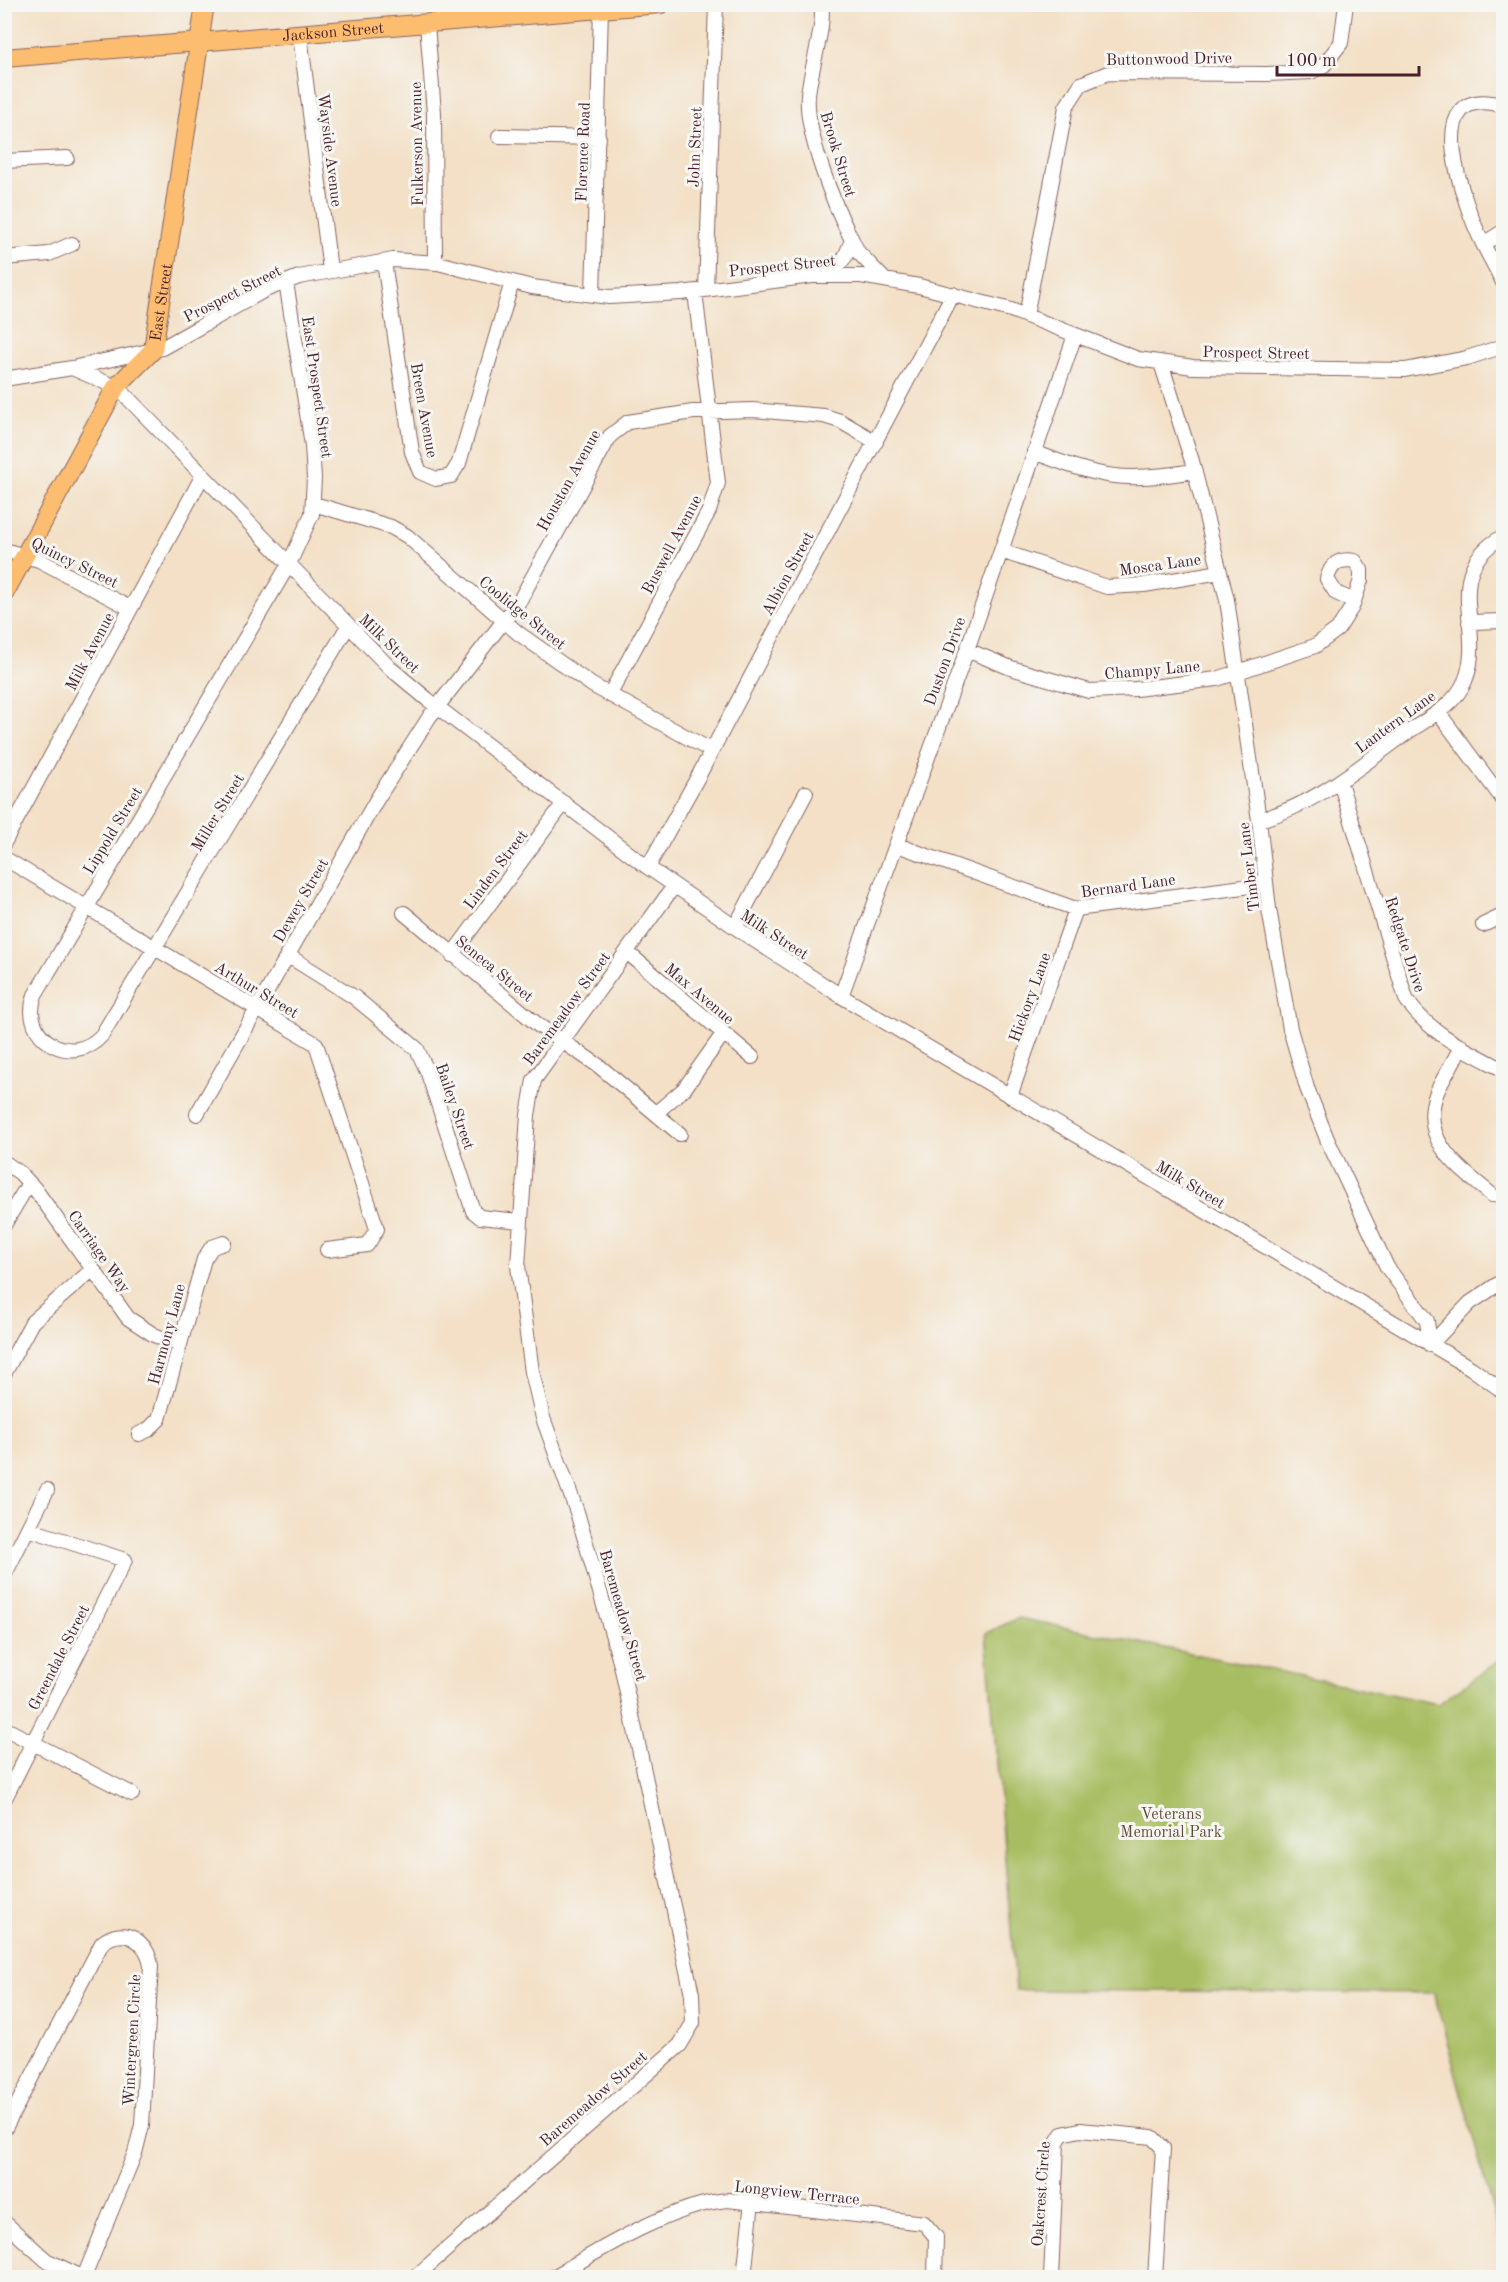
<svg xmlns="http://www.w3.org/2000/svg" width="1508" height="2282" font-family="'Old Standard TT',serif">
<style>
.green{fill:#a8bd62;stroke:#796e46;stroke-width:1.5}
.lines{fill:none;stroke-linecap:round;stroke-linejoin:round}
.minor-casing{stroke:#856361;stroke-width:16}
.major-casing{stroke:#856361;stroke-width:20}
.minor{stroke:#fff;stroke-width:14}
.major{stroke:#fcbd6f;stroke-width:18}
.labels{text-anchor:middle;stroke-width:6;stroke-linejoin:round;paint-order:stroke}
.street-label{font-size:16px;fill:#4a1f2b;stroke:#f6f6f2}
.park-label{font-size:16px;fill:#664e3c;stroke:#f6f6f2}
</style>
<rect width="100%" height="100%" fill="#f6f6f2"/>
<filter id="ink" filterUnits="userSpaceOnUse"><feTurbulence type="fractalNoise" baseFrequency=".0167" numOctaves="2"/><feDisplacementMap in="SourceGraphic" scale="12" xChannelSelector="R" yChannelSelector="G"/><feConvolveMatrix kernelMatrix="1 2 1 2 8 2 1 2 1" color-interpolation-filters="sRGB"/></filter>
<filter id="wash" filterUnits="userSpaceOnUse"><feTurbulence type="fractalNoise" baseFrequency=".008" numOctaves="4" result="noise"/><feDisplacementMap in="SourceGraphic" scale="24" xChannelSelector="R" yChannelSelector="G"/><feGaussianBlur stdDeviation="1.35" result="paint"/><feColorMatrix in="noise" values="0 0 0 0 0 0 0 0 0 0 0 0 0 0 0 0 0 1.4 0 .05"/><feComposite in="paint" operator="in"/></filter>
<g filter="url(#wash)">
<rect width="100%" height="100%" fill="#f3e0c6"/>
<!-- green -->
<path class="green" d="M1019,1618l419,86 65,-46v590l-69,-255 -418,-3 -30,-357z"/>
</g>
<g filter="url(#ink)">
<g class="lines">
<defs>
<path id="minor" d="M821,4c5,19 -11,68 -13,91 -3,38 26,110 44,145l-7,17 -15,18
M427,24l7,89 1,150
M300,35l30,235
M1504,106c-89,-27 -38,103 -21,138l21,-13
M499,136l100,2
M4,161l63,-3
M852,240l6,12 26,27
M1483,244l21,40
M4,258l45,-4 23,-10
M384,262l28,190 8,20 16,7 15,-3 8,-13 53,-181
M286,282l26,163 2,33 -2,36 -23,50 -254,431c-16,43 37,74 67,40l246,-409
M706,290l10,-286
M593,295l8,-286
M1026,316l40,-209 15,-23 27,-11 159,1 44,-2 13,-7 17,-22 5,-39
M1161,363l31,98 35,139 32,220 10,89 21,120 17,59 20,51 60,128 40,54 3,24
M72,368l44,19 10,9 264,272 37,31 216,165 108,74 90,58 630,372 33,24
M4,379l68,-11 90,-20 103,-58 34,-13 94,-17 45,3 94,24 77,10 72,-4 131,-17h49l58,10 92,24 127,49 55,8 212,3 62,-12 37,-12
M1034,452c67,26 88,31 160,19
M314,504l77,23 16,9 111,97 74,52 120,66
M4,550l35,10 91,48
M1001,551l106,36 37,-2 76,-13
M1469,622l35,-1
M967,650l44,18 78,23 47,-2 81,-10 98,-33 23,-17 14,-22 9,-27v-10l-6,-9c-16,-3 -24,3 -28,18l9,14 18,8
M610,694l99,-183 9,-28 -23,-191
M1438,712l66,89
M1340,782l66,217c22,34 62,52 98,71
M1259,820c58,-16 101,-54 149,-88 21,-14 47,-27 57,-51 22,-52 -27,-109 39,-145
M4,843l199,-368
M897,845l179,64 190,-25
M4,858l312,186 61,185 -10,16 -40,5
M648,867l51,-92 254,-481
M404,913l134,112 61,41 81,68
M1483,925l21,-10
M735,927l71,-134
M628,953l124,104
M287,955l67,42 63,52 11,24 45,138 7,6 40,4
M452,955l112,-152
M841,996l126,-346 108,-315
M1461,1046c-7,16 -17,30 -24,46 -19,48 22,76 55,103
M1010,1096l66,-187
M657,1112l27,-23 39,-55
M197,1114l180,-315 53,-83 90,-116 90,-164 18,-14 65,-10 59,-2 72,6 16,5 36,21
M4,1162l16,11 15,16 93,129 26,17 26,10
M4,1225l25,-42
M1430,1345l40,-42 34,-23
M4,1374l28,-52 60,-52
M139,1434l9,-4 11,-11 45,-160 8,-12 12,-4
M4,1576l43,-86
M4,1728l128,66
M4,1800l121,-240 -97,-31
M4,2130l98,-187c22,-18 46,-2 49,23l-9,159 -7,28 -51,124
M4,2222l42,38 38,18
M414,2278l266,-233 13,-22 -1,-29 -71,-329 -44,-153 -34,-94 -11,-46 -14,-106 10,-151 6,-35 140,-194
M552,2278c47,-28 122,-74 176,-78l196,23 12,14 -1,41
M744,2278l8,-77
M1051,2278l6,-136 5,-8 18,-4 72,7 11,11 -8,130"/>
<g id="major">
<path id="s1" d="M4,58l657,-54"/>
<path id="s2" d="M4,594l112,-207 37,-37 52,-346"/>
</g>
</defs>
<!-- minor casing -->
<use href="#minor" class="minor-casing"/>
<!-- major casing -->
<use href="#major" class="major-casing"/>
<!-- minor -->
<use href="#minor" class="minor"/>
<!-- major -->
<use href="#major" class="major"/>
</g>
</g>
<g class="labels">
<!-- street labels -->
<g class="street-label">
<text dy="6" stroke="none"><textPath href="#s1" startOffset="330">Jackson Street</textPath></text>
<text transform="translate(1169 58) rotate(-1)" y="6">Buttonwood Drive</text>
<text transform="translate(416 144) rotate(-91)" y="6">Fulkerson Avenue</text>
<text transform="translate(694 147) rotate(-88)" y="6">John Street</text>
<text transform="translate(331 150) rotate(83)" y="6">Wayside Avenue</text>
<text transform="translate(582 152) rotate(-88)" y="6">Florence Road</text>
<text transform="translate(839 154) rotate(73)" y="6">Brook Street</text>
<text transform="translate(782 265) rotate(-6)" y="6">Prospect Street</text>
<text transform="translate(232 293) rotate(-27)" y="6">Prospect Street</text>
<text dy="6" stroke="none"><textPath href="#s2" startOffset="336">East Street</textPath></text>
<text transform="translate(1256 352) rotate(1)" y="6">Prospect Street</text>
<text transform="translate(318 387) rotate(82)" y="6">East Prospect Street</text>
<text transform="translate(425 410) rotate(80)" y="6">Breen Avenue</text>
<text transform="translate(568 480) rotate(-61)" y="6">Houston Avenue</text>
<text transform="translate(671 544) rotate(-62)" y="6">Buswell Avenue</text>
<text transform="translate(75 562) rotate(26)" y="6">Quincy Street</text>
<text transform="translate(1160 564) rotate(-8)" y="6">Mosca Lane</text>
<text transform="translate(787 573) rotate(-62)" y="6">Albion Street</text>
<text transform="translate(523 612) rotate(39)" y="6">Coolidge Street</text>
<text transform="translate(390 643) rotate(44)" y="6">Milk Street</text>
<text transform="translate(89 651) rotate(-62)" y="6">Milk Avenue</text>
<text transform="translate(944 661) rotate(-70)" y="6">Duston Drive</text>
<text transform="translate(1152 669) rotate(-5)" y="6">Champy Lane</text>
<text transform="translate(1395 721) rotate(-36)" y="6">Lantern Lane</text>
<text transform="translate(217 812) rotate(-59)" y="6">Miller Street</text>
<text transform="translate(112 830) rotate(-59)" y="6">Lippold Street</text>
<text transform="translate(1248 867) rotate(-97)" y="6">Timber Lane</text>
<text transform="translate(495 869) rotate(-53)" y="6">Linden Street</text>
<text transform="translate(1128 885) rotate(-8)" y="6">Bernard Lane</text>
<text transform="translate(300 900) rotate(-60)" y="6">Dewey Street</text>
<text transform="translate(775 934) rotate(33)" y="6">Milk Street</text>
<text transform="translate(1406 944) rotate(72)" y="6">Redgate Drive</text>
<text transform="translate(495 968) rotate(39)" y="6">Seneca Street</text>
<text transform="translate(257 989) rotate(31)" y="6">Arthur Street</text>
<text transform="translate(700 993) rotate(40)" y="6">Max Avenue</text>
<text transform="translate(1029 997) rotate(-70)" y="6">Hickory Lane</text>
<text transform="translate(566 1008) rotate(-54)" y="6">Baremeadow Street</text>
<text transform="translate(456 1106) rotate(71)" y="6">Bailey Street</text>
<text transform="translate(1191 1184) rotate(31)" y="6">Milk Street</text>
<text transform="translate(100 1251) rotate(55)" y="6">Carriage Way</text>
<text transform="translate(166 1334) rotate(-75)" y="6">Harmony Lane</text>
<text transform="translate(624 1615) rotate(74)" y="6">Baremeadow Street</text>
<text transform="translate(58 1657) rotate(-63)" y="6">Greendale Street</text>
<text transform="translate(131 2040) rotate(-87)" y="6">Wintergreen Circle</text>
<text transform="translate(593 2098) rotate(-41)" y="6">Baremeadow Street</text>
<text transform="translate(797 2192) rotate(6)" y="6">Longview Terrace</text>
<text transform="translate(1040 2194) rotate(-86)" y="6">Oakcrest Circle</text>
</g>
<!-- park labels -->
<g class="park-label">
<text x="1171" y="1819">Veterans<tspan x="1171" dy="18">Memorial Park</tspan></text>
</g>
</g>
<!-- margin -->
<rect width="1508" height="2282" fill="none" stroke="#f6f6f2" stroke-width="24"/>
<!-- scale -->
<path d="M1277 66v9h142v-9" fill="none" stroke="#4a1f2b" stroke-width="3"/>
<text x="1286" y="66" font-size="18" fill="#4a1f2b" stroke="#f6f6f2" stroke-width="4.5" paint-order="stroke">100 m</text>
</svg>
